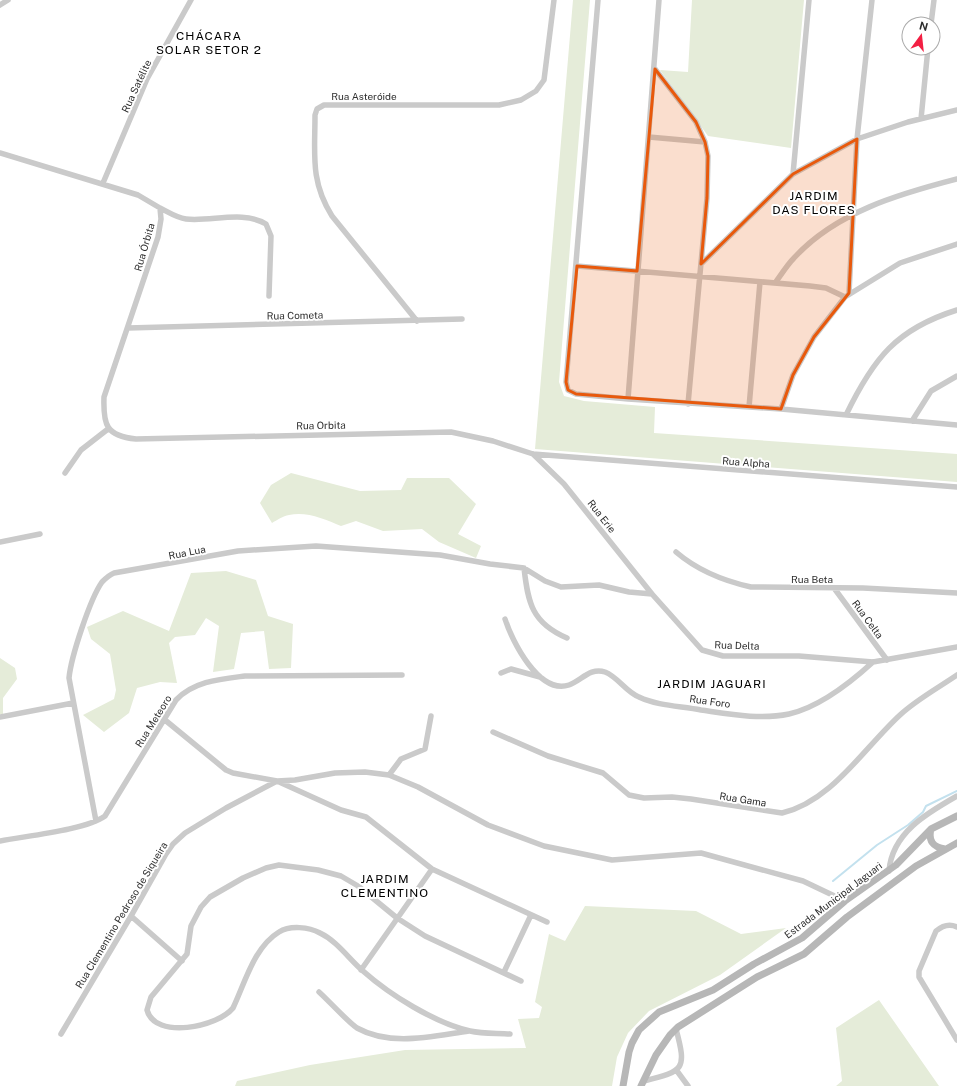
<svg xmlns="http://www.w3.org/2000/svg" width="957" height="1086" font-family="'Public Sans',sans-serif">
<style>
.green{fill:#e5ecd9}
.lines{fill:none;stroke-linecap:round;stroke-linejoin:round}
.stream{stroke:#c3e1ee;stroke-width:2}
.minor{stroke:#cacaca;stroke-width:5.5}
.secondary{stroke:#b7b7b7;stroke-width:7}
.marked{fill:#e8590c;fill-opacity:0.2;stroke:#e8590c;stroke-width:3;stroke-linejoin:round}
.labels{text-anchor:middle;stroke-width:4;stroke-linejoin:round;paint-order:stroke}
.street-label{font-size:10px;fill:#2d2d2d;stroke:#fff}
.quarter-label{font-size:12px;letter-spacing:1px;fill:#000;stroke:#fff}
</style>
<rect width="100%" height="100%" fill="#fff"/>
<!-- green -->
<path class="green" d="M573,0h17l-31,382 5,14 20,5 71,6 -1,26 303,21v28l-422,-33z
M692,0h112l-13,148 -83,-12 -48,-66 28,2z
M291,473l69,18 41,-1 6,-12h42l27,26 -18,30 23,12 -5,12 -37,-16 -17,-13 -39,2 -27,-10 -15,5c-16,-7 -35,-15 -52,-11 -6,1 -12,5 -17,8l-12,-20 11,-18z
M226,571l30,9 12,36 25,8 -2,44 -22,1 -5,-38 -23,2 -7,36 -21,3 6,-46 -13,-8 -11,17 -20,2 -6,6 8,40 -17,-1 -23,6 -8,25 -25,19 -21,-17 31,-16 2,-9 -6,-36 -19,-15 -4,-12 36,-16 46,20 22,-58z
M0,658l15,10 2,11 -14,19v16h-3z
M585,906l111,5 45,23 45,-6 -66,47 -71,36 -21,22 -11,24 -5,29h-377l2,-5 73,-16 95,-15 121,-2 -8,-29 21,-1 3,-11 -7,-5 14,-68 16,7z
M879,1000l60,86h-103l6,-5 -6,-53z"/>
<g class="lines">
<!-- stream -->
<path class="stream" d="M833,881l44,-36 31,-20 15,-13 3,-6 31,-15"/>
<!-- minor -->
<path class="minor" d="M598,0l-32,382 2,8 8,4 52,5 153,10 176,16
M0,5l8,-5
M931,24l3,-24
M655,69l41,53 9,20 3,14 -1,42 -19,206
M921,119l7,-71
M649,137l56,5
M0,153l138,42 22,13 1,11 -3,18 -54,160c-1,28 2,39 32,42l315,-7 42,9 40,13 424,33
M793,174l16,-174
M103,183l44,-104 44,-79
M160,208c8,4 17,10 26,11 25,3 57,-9 80,5l5,12 -2,60
M701,264l92,-90 64,-35 51,-17 49,-12
M577,266l233,20 16,2 19,9
M775,283c6,-8 12,-18 19,-25 42,-46 105,-64 163,-79
M849,293l8,-154 15,-139
M417,321l-85,-105c-22,-35 -17,-62 -17,-101l2,-6 7,-4h175l22,-5 15,-9 8,-11 10,-80
M128,328l334,-9
M628,399l31,-399
M749,407l11,-125
M781,409l12,-34 21,-38 31,-40 55,-34 57,-19
M846,415c27,-56 50,-86 111,-105
M912,421l19,-30 26,-15
M533,454l31,30 88,110 50,56 21,6h76l74,6 84,-15
M65,473l16,-23 27,-21
M0,542l40,-8
M676,552c21,18 48,29 75,35l112,1 94,5
M524,568c4,35 8,55 43,70
M834,588l53,72
M505,619c7,22 34,76 64,66 12,-4 21,-18 36,-13 13,5 21,20 34,25 19,9 42,9 62,13 28,4 59,10 88,4 31,-7 61,-31 84,-52
M501,673l10,-4 29,8
M0,717l73,-14
M165,720l61,50 7,3 44,8 64,29 25,7 66,52 115,53
M493,732l55,24 55,17 26,22 15,3 28,-1 19,2 91,14c49,-11 82,-65 118,-98 16,-15 38,-27 57,-40
M389,775l12,-16 24,-10 6,-33
M96,821l-27,-143c2,-21 21,-79 33,-96 4,-4 7,-7 12,-9l124,-22 78,-5 124,9 50,9 34,4 21,13 16,6 38,-2 30,7 23,2
M0,841c25,-5 86,-11 105,-25l71,-116c18,-19 45,-21 69,-24l157,-1
M889,871c3,-38 38,-58 68,-75
M131,916l51,45
M957,927c-8,-4 -15,-1 -21,4l-17,40v6l38,63
M361,970l71,-101
M504,972l27,-57
M319,992c10,9 29,30 38,36 34,19 76,8 112,3
M61,1034l70,-118 35,-62 7,-10 12,-11 41,-25 51,-27 18,-1 40,-7 30,-1 24,3 29,12 70,38 56,21 68,14 89,-7 102,28 42,20
M510,1034c-13,-1 -27,0 -40,-3 -35,-8 -80,-36 -107,-60 -14,-12 -26,-30 -43,-38 -11,-6 -30,-8 -41,-1 -25,15 -34,51 -46,76 -15,19 -78,32 -86,2l4,-13 36,-43 4,-28 10,-19 9,-10 33,-19 23,-10 13,-3 39,5 23,6 17,10 39,32 28,18 96,45
M677,1071l11,15
M644,1081c40,-10 43,-11 32,-52"/>
<!-- secondary -->
<path class="secondary" d="M931,829c-3,12 2,18 14,20
M623,1086l6,-34 3,-9 7,-13 20,-18 54,-22 41,-26 48,-26 43,-37 51,-36 35,-36 26,-13
M641,1086l15,-31 14,-20 8,-8 79,-50 47,-23 43,-37 69,-51 41,-23"/>
</g>
<!-- marked area -->
<path class="marked" d="M655,69l41,53 9,20 3,14 -1,42 -6,66 92,-90 64,-35 -8,154 -35,44 -21,38 -12,34 -205,-15 -8,-4 -2,-8 11,-116 60,5z"/>
<g class="labels">
<!-- street labels -->
<g class="street-label">
<text transform="translate(136 86) rotate(-65)" y="4">Rua Satélite</text>
<text x="364" y="100">Rua Asteróide</text>
<text transform="translate(144 247) rotate(-74)" y="4">Rua Órbita</text>
<text transform="translate(295 315) rotate(-1)" y="4">Rua Cometa</text>
<text transform="translate(321 425) rotate(-1)" y="4">Rua Orbita</text>
<text transform="translate(746 462) rotate(4)" y="4">Rua Alpha</text>
<text transform="translate(602 516) rotate(52)" y="4">Rua Erie</text>
<text transform="translate(187 552) rotate(-11)" y="4">Rua Lua</text>
<text x="812" y="583">Rua Beta</text>
<text transform="translate(868 619) rotate(54)" y="4">Rua Celta</text>
<text transform="translate(737 645) rotate(2)" y="4">Rua Delta</text>
<text transform="translate(710 701) rotate(8)" y="4">Rua Foro</text>
<text transform="translate(153 721) rotate(-58)" y="4">Rua Meteoro</text>
<text transform="translate(743 799) rotate(9)" y="4">Rua Gama</text>
<text transform="translate(833 900) rotate(-37)" y="4">Estrada Municipal Jaguari</text>
<text transform="translate(121 915) rotate(-59)" y="4">Rua Clementino Pedroso de Siqueira</text>
</g>
<!-- quarter labels -->
<g class="quarter-label">
<text x="209" y="40">CHÁCARA<tspan x="209" dy="14">SOLAR SETOR 2</tspan></text>
<text x="814" y="200">JARDIM<tspan x="814" dy="14">DAS FLORES</tspan></text>
<text x="712" y="688">JARDIM JAGUARI</text>
<text x="385" y="883">JARDIM<tspan x="385" dy="14">CLEMENTINO</tspan></text>
</g>
</g>
<!-- north arrow -->
<g transform="translate(921 36) rotate(15)"><circle r="19" fill="#ffffff" stroke="#ababab"/>
<path d="M0-3L7 15L0 10L-7 15Z" fill="#f31f43"/>
<text y="-6" font-size="11" font-weight="bold" text-anchor="middle" fill="#2d2d2d">N</text>
</g>
</svg>
